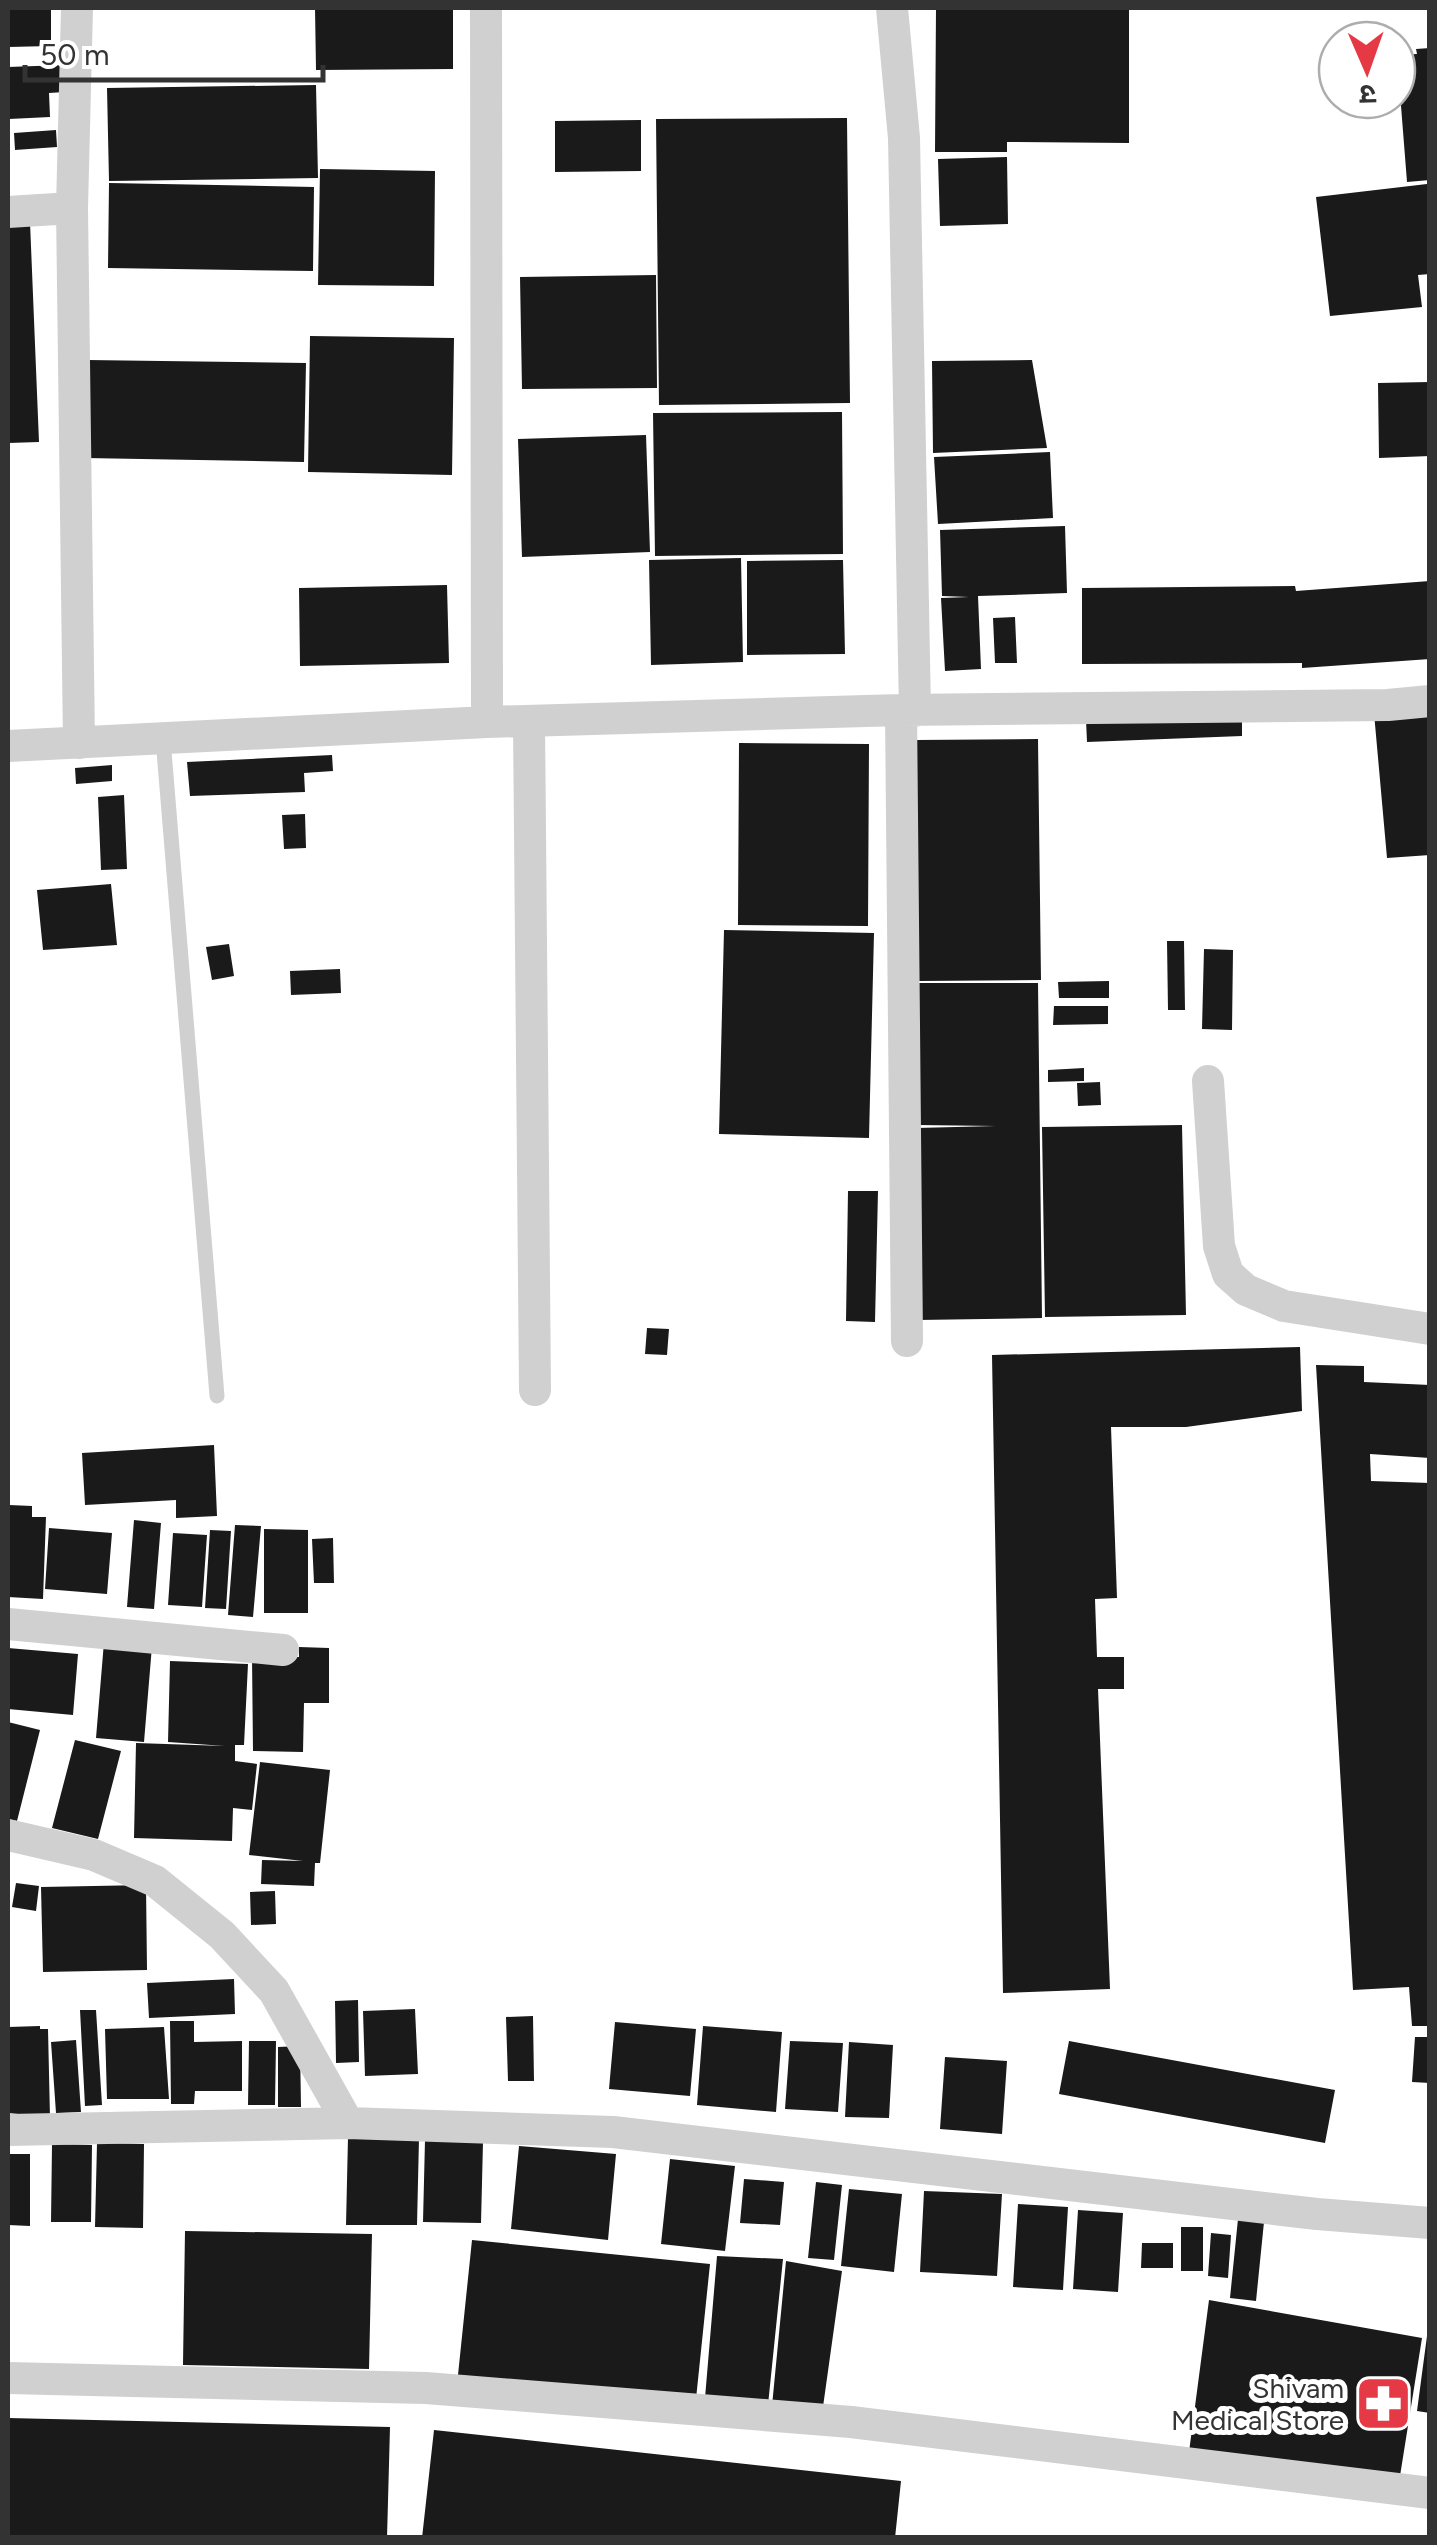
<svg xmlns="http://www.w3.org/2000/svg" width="1437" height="2545" font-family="Figtree,'Noto Sans Devanagari',sans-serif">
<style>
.building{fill:#1a1a1a}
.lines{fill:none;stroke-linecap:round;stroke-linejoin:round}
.service{stroke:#d0d0d0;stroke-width:15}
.minor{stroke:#d0d0d0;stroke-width:32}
.labels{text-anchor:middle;stroke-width:10;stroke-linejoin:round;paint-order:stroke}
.poi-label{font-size:28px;fill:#333;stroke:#fff;text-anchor:end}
</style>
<rect width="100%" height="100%" fill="#fff"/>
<!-- building -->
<path class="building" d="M8,8h43v38l-43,1z
M315,8h138v61l-137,1z
M936,8h193v135l-122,-1v10h-72z
M1430,48v132l-23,2 -10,-127 20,-1 -1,-5z
M64,65l1,27 -16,1 1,24 -41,2 -1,-52z
M316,85l2,93 -209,3 -2,-93z
M847,118l3,285 -191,2 -3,-286z
M641,120v51l-86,1v-51z
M56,130l1,17 -42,3 -1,-17z
M1007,157l1,67 -68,2 -2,-67z
M320,169l115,2 -1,115 -116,-1z
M109,183l205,4 -1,84 -205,-3z
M1427,184l3,90 -12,1 4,32 -92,9 -14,-119z
M30,222l9,220 -31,1v-220z
M656,275l1,113 -135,1 -2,-112z
M310,336l144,2 -2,137 -144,-3z
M87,360l219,3 -2,99 -219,-4z
M1032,360l15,88 -114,5 -1,-92z
M1430,382v74l-51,2 -1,-75z
M842,412l1,142 -188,2 -2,-143z
M646,435l4,117 -128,5 -4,-118z
M1050,452l3,66 -115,6 -4,-67z
M1065,526l2,67 -89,3 3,73 -36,2 -4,-73 28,-1 -27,-1 -2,-66z
M741,558l2,104 -92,3 -2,-105z
M843,560l2,94 -98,1v-94z
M1430,581v78l-128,9v-5l-220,1v-76l213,-2 1,5z
M447,585l2,78 -149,3 -1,-78z
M1015,617l2,46h-22l-2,-45z
M1430,709v146l-43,3 -13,-145z
M1242,713v23l-155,6 -1,-22z
M1038,739l3,241 -123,1 -2,-241z
M739,743l130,1 -1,182 -130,-1z
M332,755l1,16 -29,2 1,19 -115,4 -3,-34z
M112,765v16l-36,3 -1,-16z
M124,795l3,74 -26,1 -3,-73z
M305,814l1,34 -22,1 -2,-34z
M111,884l6,61 -74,5 -6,-60z
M724,930l150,3 -5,205 -150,-4z
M1167,941h17l1,69h-17z
M229,944l5,32 -22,4 -6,-33z
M1204,949l29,1 -1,80 -30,-1z
M340,969l1,24 -50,2 -1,-24z
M1109,981v17h-50l-1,-16z
M917,983h121l4,335 -124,2 -2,-192 80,-2 -79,-1z
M1054,1006h54v18l-55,1z
M1084,1068v13l-36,1v-12z
M1100,1082l1,23 -23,1 -1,-23z
M1182,1125l4,190 -141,2 -3,-190z
M848,1191h30l-3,131 -29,-1z
M647,1328l22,1 -2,26 -22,-1z
M1300,1347l2,64 -116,16h-75l6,171 -22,1 2,58h27v32h-26l12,300 -107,4 -11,-638z
M1316,1365l48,1v16l66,3v73l-60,-4 1,27 59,2v543h-18l-3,-39 -56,3z
M214,1445l3,71 -41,2v-18l-91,5 -3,-52z
M9,1505l23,1v11h14l-3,82 -35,-2z
M134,1520l27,3 -7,86 -27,-2z
M235,1525l26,1 -8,91 -25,-2z
M49,1528l63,5 -5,61 -62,-5z
M264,1529l44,1v83h-44z
M210,1530l21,1 -5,78 -21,-1z
M173,1533l34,2 -5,72 -34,-2z
M333,1538l1,45h-20l-2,-44z
M104,1642l48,4 -8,96 -48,-4z
M299,1647l30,1v55h-25l-1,49 -50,-1 -1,-94h47z
M8,1648l70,6 -5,61 -65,-6z
M170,1661l78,3 -4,81h-9v16l22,3 -5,46 -19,-2 -1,33 -98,-3 2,-95 89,3 -57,-4z
M8,1722l32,8 -23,91 -9,-2z
M75,1740l46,11 -23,88 -46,-11z
M260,1762l70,8 -10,93h-5l-1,23 -53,-2 1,-24 41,1 -54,-6z
M16,1883l23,3 -3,25 -24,-4z
M146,1885l1,85 -104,2 -2,-85z
M275,1891l1,33 -25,1 -1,-33z
M234,1979l1,35 -86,4 -2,-35z
M358,2000l1,62 -23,1 -1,-62z
M415,2009l3,65 -53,2 -2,-65z
M80,2010h16l6,95 -17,1z
M533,2016l1,65h-26l-2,-64z
M170,2021h24v21l48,-1v50h-47l-1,13h-23z
M615,2022l81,7 -6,67 -81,-7z
M40,2026v3h8l2,88 -42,-4v-86z
M703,2026l79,6 -6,80 -79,-7z
M164,2027l5,72h-62l-2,-70z
M1415,2037h15v46l-18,-1z
M76,2040l5,72 -25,1 -5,-71z
M249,2041h27l-1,64h-27z
M790,2041l53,2 -5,69 -53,-3z
M1069,2041l266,49 -10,53 -266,-49z
M849,2042l44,3 -4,73 -44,-1z
M300,2046l1,61h-23v-60z
M945,2057l62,4 -5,73 -62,-5z
M348,2137l71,1 -2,87h-71z
M425,2140l58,2 -2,81 -58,-1z
M97,2143l47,1 -1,84 -48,-1z
M52,2144l40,1 -1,77h-40z
M519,2146l97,8 -8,86 -97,-11z
M8,2154h22v72l-22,-1z
M670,2159l65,7 -10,85 -64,-7z
M744,2179l40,3 -4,43 -40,-2z
M816,2182l26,3 -8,75 -26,-2z
M849,2189l53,5 -8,78 -53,-6z
M924,2191l78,3 -5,82 -77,-4z
M1018,2204l50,3 -5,83 -50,-3z
M1078,2210l45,3 -5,79 -45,-3z
M1238,2219l26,3 -8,79 -26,-3z
M1181,2227h22v44h-22z
M185,2231l187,3 -3,135 -186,-4z
M1211,2233l20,2 -3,43 -20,-2z
M472,2240l238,24 -14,135 -238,-24z
M1142,2243h31v25h-32z
M717,2256l66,3 -15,146 -63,-7z
M786,2261l56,10 -20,143 -50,-8z
M1209,2300l213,38 -22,138 -211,-24z
M1427,2336h3v77l-13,-2z
M8,2418l382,9 -3,111h-379z
M434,2430l467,51 -6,57h-473z"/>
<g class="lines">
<!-- service -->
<path class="service" d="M163,739l54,657"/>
<!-- minor -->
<path class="minor" d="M77,8l-5,200 7,535
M486,8l1,714
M892,8l12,130 11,573
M8,212l64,-4
M901,710l6,631
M529,721l6,669
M8,746l479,-24 414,-12 487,-5 42,-4
M1208,1081l11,165 9,28 18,16 38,16 146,23
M8,1624l275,26
M8,1835l86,20 61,26 67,54 52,56 74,132
M8,2130l340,-7 265,9 704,82 113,9
M8,2378l418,10 425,34 579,71"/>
</g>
<!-- icons -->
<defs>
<symbol id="pharmacy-square" viewBox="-11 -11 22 22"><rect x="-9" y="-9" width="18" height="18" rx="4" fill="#e63946" stroke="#fff"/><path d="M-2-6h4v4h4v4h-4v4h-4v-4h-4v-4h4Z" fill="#fff"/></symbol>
</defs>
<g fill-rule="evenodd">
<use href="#pharmacy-square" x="1352" y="2372" width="63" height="63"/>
</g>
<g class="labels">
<!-- poi labels -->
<g class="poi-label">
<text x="1344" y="2398">Shivam<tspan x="1344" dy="32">Medical Store</tspan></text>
</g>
</g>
<!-- border -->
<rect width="1437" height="2545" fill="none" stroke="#333333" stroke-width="20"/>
<!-- north arrow -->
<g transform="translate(1367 70) rotate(178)"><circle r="48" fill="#ffffff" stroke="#adadad" stroke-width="2.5"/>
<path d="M0-8L18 38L0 25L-18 38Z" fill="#e63946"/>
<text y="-15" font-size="28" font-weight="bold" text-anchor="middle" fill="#333333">उ</text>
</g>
<!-- scale -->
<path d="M25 65v15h298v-15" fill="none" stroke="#333333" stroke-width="5"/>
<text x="40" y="65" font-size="30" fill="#333333" stroke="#ffffff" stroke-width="8" paint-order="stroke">50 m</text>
</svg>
